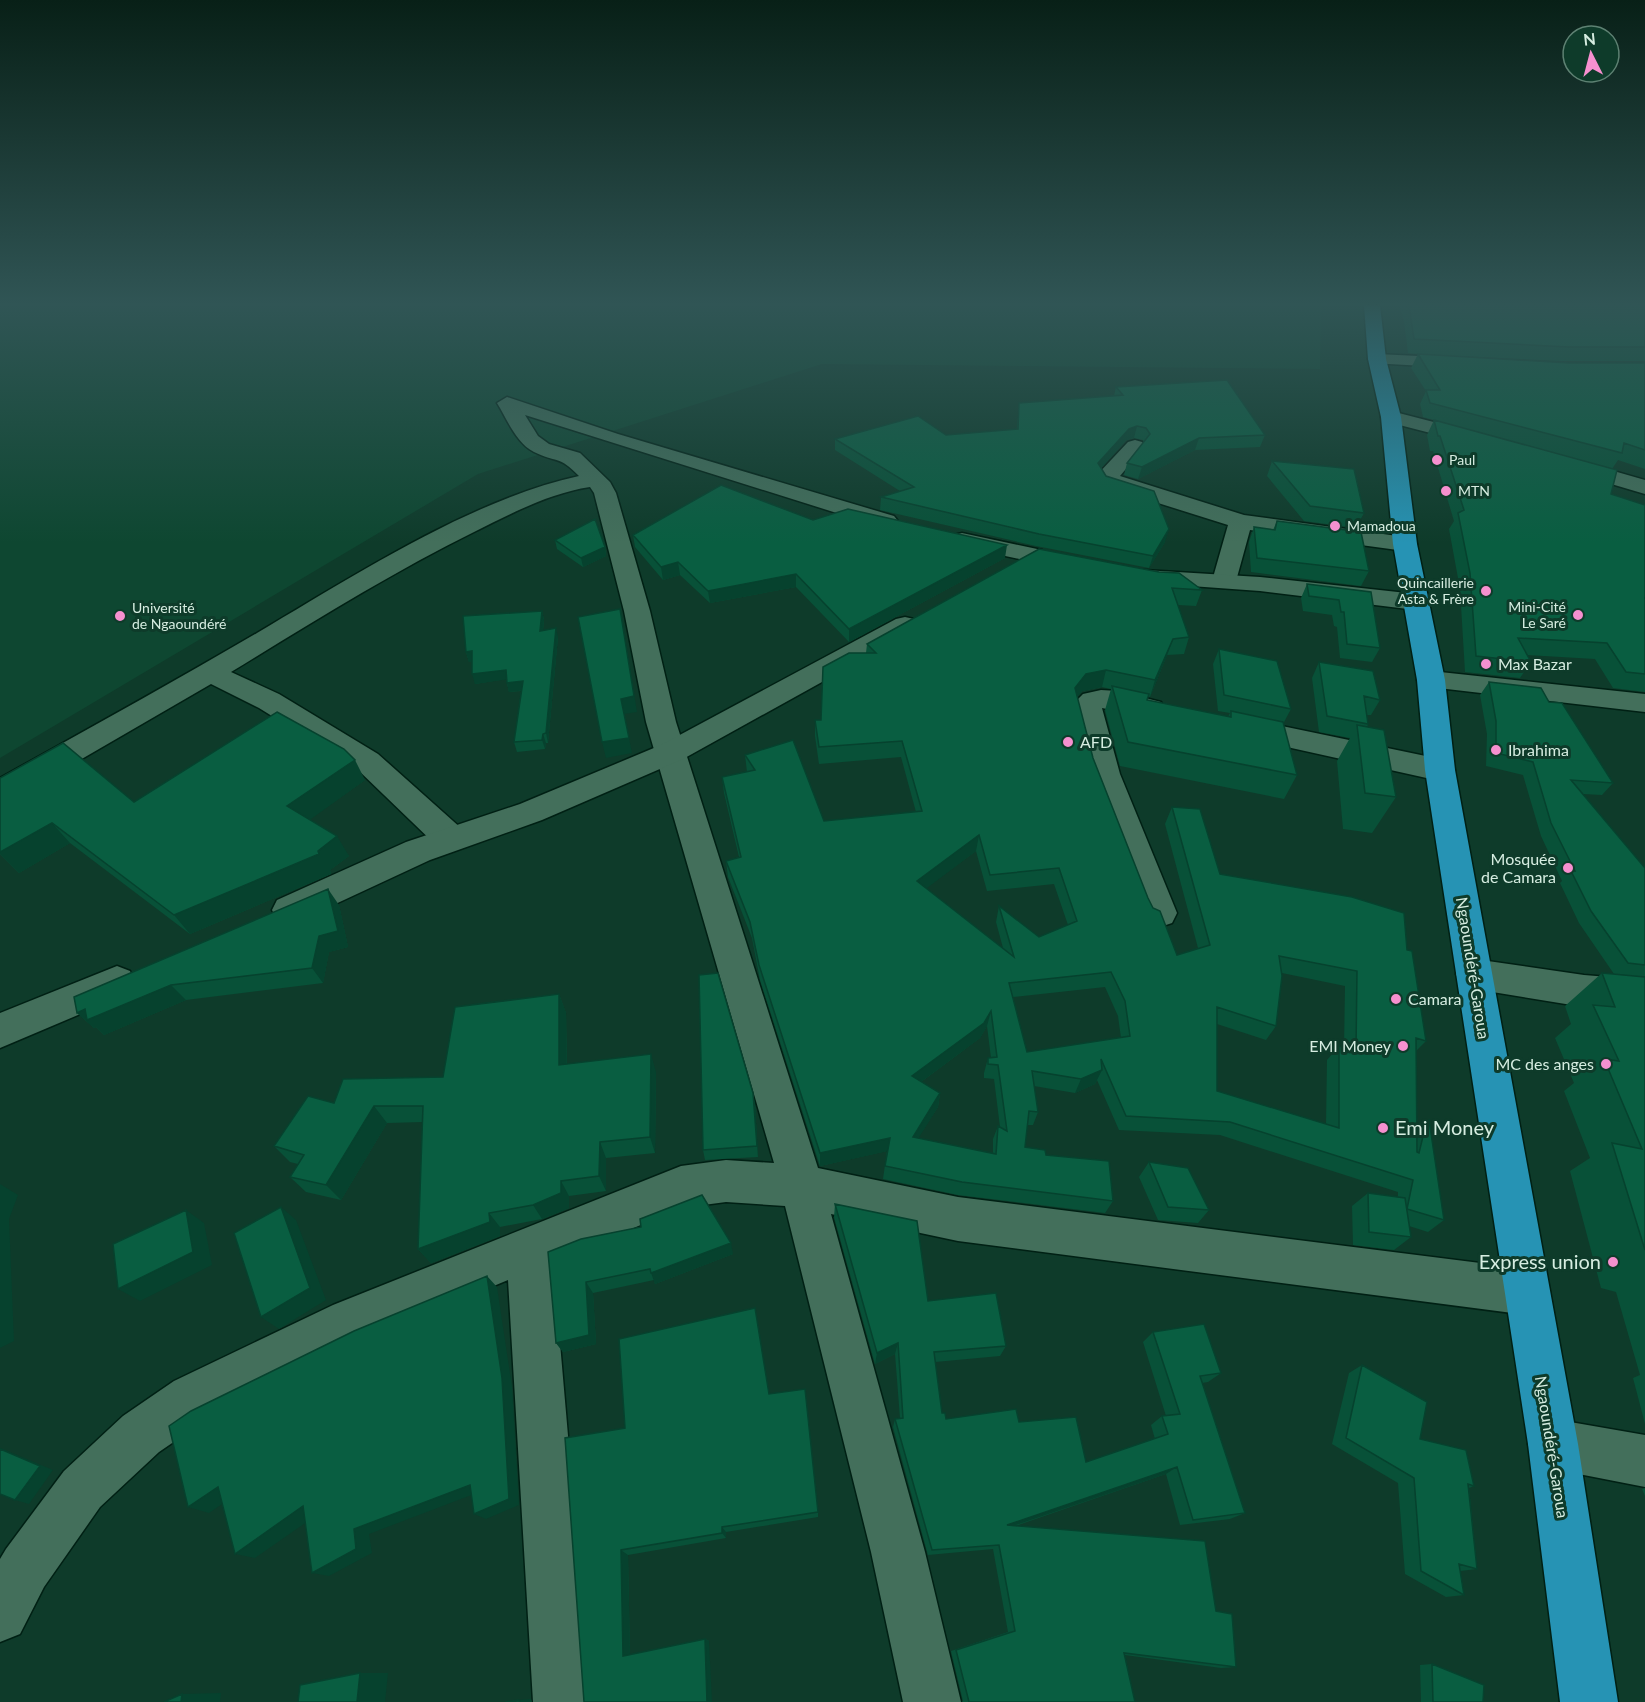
<svg xmlns="http://www.w3.org/2000/svg" width="1645" height="1702" font-family="Lato,sans-serif">
<style>
.built{fill:#0e4731}
.lines{fill:none;stroke-linecap:round;stroke-linejoin:round}
.street-casing{stroke:#002014;stroke-width:3}
.secondary-casing{stroke:#002014;stroke-width:3}
.highway-casing{stroke:#002014;stroke-width:3}
.street{fill:#436f5b;fill-rule:evenodd}
.secondary{fill:#436f5b;fill-rule:evenodd}
.highway{fill:#2693b4;fill-rule:evenodd}
.wall{fill:#085138;fill-rule:evenodd}
.shaded-wall{fill:#06422e}
.building{fill:#095e41;stroke:#06422e;stroke-width:1.5;fill-rule:evenodd}
.poi-dot{fill:#f690cf;stroke:#0e3b2a;stroke-width:2}
.labels{text-anchor:middle;stroke-width:6;stroke-linejoin:round;paint-order:stroke}
.far-poi-label{font-size:14px;fill:#d6ede1;stroke:#0e3b2a;text-anchor:start}
.poi-label{font-size:16px;fill:#d6ede1;stroke:#0e3b2a;text-anchor:start}
.street-label{font-size:16px;fill:#d6ede1;stroke:#0e3b2a}
.near-poi-label{font-size:20px;fill:#d6ede1;stroke:#0e3b2a;text-anchor:start}
</style>
<rect width="100%" height="100%" fill="#0e3b2a"/>
<!-- built -->
<path class="built" d="M0,305h1321l-1,64 -498,-5 -344,110 -478,284z"/>
<g class="lines">
<defs>
<path id="street" d="M1377,354l83,4 9,5 -9,5 -89,-5 -3,-4 3,-4z
M507,397l111,37 276,82 4,5 -4,5h-16l-353,-111 13,21 11,8 31,9 30,29 6,11 34,118 26,111 142,446 140,29 569,72 16,7 7,16 -7,16 -16,7 -569,-74 -127,-27 94,338 36,150h-58l-32,-150 -86,-346 -59,-4 -45,6 -128,54 38,440h-58l-25,-422 -141,59 -157,78 -51,35 -59,55 -56,80 -24,47 -20,8v-83l6,-10 58,-78 59,-55 51,-35 159,-76 348,-139 45,-6 48,3 -128,-441 -22,-111 -30,-118 -4,-6c-40,6 -78,26 -114,44 -85,42 -165,92 -245,141l48,22 99,60 84,75 4,9 -4,9 -12,3 -12,-3 -82,-79 -97,-60 -48,-24 -200,116 -11,3v-25c86,-48 172,-95 257,-145 95,-56 215,-134 322,-157 -20,-21 -23,-13 -45,-24 -18,-9 -27,-33 -37,-49z
M1391,411l89,23 3,4 -3,4 -7,2 -89,-23 -3,-4 3,-4z
M1135,440l7,2 3,4 -25,30 124,39 161,22 8,2 4,5 -4,5 -8,2 -155,-21 -14,51 -3,5 -9,2 -9,-2 -3,-5 16,-56 -124,-39 -7,-11 31,-33z
M1572,459l73,21v14l-81,-24 -3,-5 3,-5z
M962,533l80,17 3,5 -3,5 -9,2 -79,-17 -4,-5 4,-5z
M1431,671l214,23v18l-224,-26 -4,-6 4,-6z
M1101,690l17,1 43,11 4,7 -4,7 -10,2 -49,-10 18,66 57,139 -5,10 -12,4 -12,-4 -5,-10 -53,-139 -17,-70 10,-10z
M1243,718l197,41 11,3 4,8 -4,8 -11,3 -207,-46 -5,-7 5,-7z
M1474,959l110,16 61,5v32l-61,-5 -110,-18 -13,-4 -5,-11 5,-11z
M1553,1419l92,16v52l-92,-18 -18,-7 -7,-18 7,-18z"/>
<path id="secondary" d="M1144,570l116,7 156,17 9,3 4,5 -4,5 -9,3 -156,-19 -125,-9 -3,-5 3,-5z
M905,617l9,2 4,6 -4,6 -231,128 -141,61 -112,40 -129,60 -12,4 -12,-4 -5,-10 5,-10 129,-58 114,-38 141,-59 235,-126z
M117,966l13,5 5,11 -5,11 -130,55v-35z"/>
<path id="highway" d="M1364,305h16l6,54 15,58 16,127 28,136 10,90 123,674 40,258h-58l-32,-258 -103,-674 -8,-90 -24,-136 -12,-127 -13,-58z"/>
</defs>
<!-- street casing -->
<use href="#street" class="street-casing"/>
<!-- secondary casing -->
<use href="#secondary" class="secondary-casing"/>
<!-- highway casing -->
<use href="#highway" class="highway-casing"/>
<!-- street -->
<use href="#street" class="street"/>
<!-- secondary -->
<use href="#secondary" class="secondary"/>
<!-- highway -->
<use href="#highway" class="highway"/>
</g>
<!-- wall -->
<path class="wall" d="M1399,305h246v56h-84l-143,-7 151,9h76v106l-27,-9 -6,9 -189,-52 -3,-13 6,-13 -15,-23 7,-14 -10,-1 -4,-32z
M1116,387l149,48 -5,12 -65,3 -57,29 -14,-4 3,-12 17,-21 -1,-2 -9,-2 -8,2 -25,28 5,8 59,66 -16,26 -113,-22 -156,-36 1,-13 19,-6 -65,-41v-11l111,-4 71,-6 2,-26 95,-7z
M1434,420l177,74 34,11v187l-32,-4 -18,-29 -68,-4 4,7 -11,16 -55,-6 -5,-83 -11,-60 5,-8 -21,-70h-3l-3,-16z
M1272,461l92,52 -8,15 -52,-7 -37,-45z
M813,520l192,38 -156,84 -53,-55 -86,16 -30,-28 -17,5 -28,-33 -2,-12z
M1277,521l92,50 -8,15 -110,-14 -2,-30 5,-15 19,3z
M555,540l50,7 1,9 -23,11 -26,-18z
M1039,549l163,41 -6,16 -18,-1 11,32 -5,17 -17,1 -17,42 -2,-1 -1,4 81,17 2,-4 -12,-2 -5,-47 6,-15 72,60 -8,15 14,51 -13,24 -164,-33 -15,-56 6,-21 -9,-2 -20,4 -5,5 16,62 55,140 29,57 21,-7 -33,-124 7,-17 48,67 187,76 19,91 -10,10 1,78 10,-9 17,100 -16,12 -19,-6 2,11 -17,13 -41,-5 -1,-39 16,-13 30,4v-5l-178,-57 -101,-5 -22,-50 -2,4 -20,9 -41,-7 4,26 -5,13h-6l-2,22 21,8 67,46 -8,12 -147,-18 -75,-16 4,-28 -67,15 -60,-186 -8,-42 -24,-61 -2,-16 13,-4 -15,-64 -2,-16 25,-5 -2,-17 79,66 92,-9 -15,-55 -82,7 -4,-28v-16h6l45,-67 1,-9zM976,851l11,40 67,-7 14,41 -29,12 -40,-31 -3,16 7,26 -77,-60zM1282,973l63,13 -1,61 -5,-1 -12,14 -1,65 -109,-34v-67l49,16 10,-14zM1105,987l13,29 3,22 -94,14 -14,-55zM987,1026l4,32h-3l-4,15v5l10,1 6,48 -2,-1 -5,13v14l-75,-15 20,-31 2,-14 -19,-11 59,-44z
M1307,584l64,8 9,56 -8,14 -32,-4 -3,-31 -3,-1 -2,-11 -29,-4 -2,-13z
M542,611l2,9 -1,11 15,6 -10,106h-2l-1,6 -28,3 -3,-10 7,-51 -12,1 -3,-13 -31,5 -3,-23 -3,1 -3,-10z
M1319,662l61,38 -9,15h-4l1,9 -1,3 29,70 -24,36 -29,-4 -6,-68 13,-23 -31,-6 -7,-54z
M1489,682l60,20 64,81 -11,12 -19,-1 62,74v108h-5l5,1v447l-12,-46 7,-3 -24,-83 -15,-4 -31,-117 20,-13 -26,-67 10,-8 -19,-45 16,-14 -6,-18 37,-33 12,1 -35,-51 -19,-40 2,-2 -21,-45 -18,-61 -37,-9 1,-32 -7,-39z
M0,778l134,24 231,-22 -55,39 39,37 -19,14 1,4 -141,60 -120,-91 -51,30 -19,-19z
M339,905l9,42 -19,5 -6,31 -137,17 -82,35 -8,-8 -2,1 -17,-15z
M559,994l7,19 1,51 89,8 -1,81 -49,5v33l-37,5v12l-27,11 -42,8v9l-69,27 -13,-14 5,-127 -36,1 -46,77 -35,-8 -16,-15 8,-13 -8,-2 -16,-16 169,-69z
M755,1104l3,53 -53,3 -2,-10z
M1149,1162l60,48 -11,13 -40,-3 -19,-43z
M835,1204l93,97 78,45 -6,10 -65,6 7,51 4,6 73,3 67,40 69,-23 -4,-14 11,-9h4l-23,-74 10,-10 68,41 -13,9 -6,1 43,130 -15,6 -50,6 -14,-51 -151,52 201,85 20,56 -15,1 -96,-13 10,47h-173l1,-1 -12,-50 57,-19 -15,-83 -65,6 -35,-128 2,-8 5,-1 -5,-64 -20,10 -41,-147z
M548,1252l185,2 -78,30 -1,-4 -61,13 3,51 -33,8 -7,-9z
M1362,1365l58,74 54,47 -5,2 8,81 -17,2 4,24 -18,2 -41,-23 -7,-91 -66,-39 17,-71z
M769,1394l49,118v5l-92,15v6l-98,17 2,100 75,-16 4,2 -125,61 41,-274z
M1645,1488v8l-3,-7z
M1432,1664l51,38h-62l-1,-37z"/>
<!-- shaded-wall -->
<path class="shaded-wall" d="M1137,426l-3,12 -8,2 -31,35 3,-12 31,-34z
M1199,438l-4,12 -57,29 4,-12z
M1169,529l-4,13 -16,26 4,-12z
M1007,545l-2,13 -156,84v-13z
M605,547l1,9 -23,11 -2,-9z
M678,562l2,13 -17,5 -2,-13z
M796,574v13l-86,16 -2,-12z
M542,611l2,9 -2,21 -2,-10z
M623,625l14,87 -13,2 -3,-15z
M556,628l2,9 -10,106 -2,-10z
M1173,639l-6,16 -17,42 5,-17z
M472,651l3,10 -6,1 -3,-10z
M506,670l3,9 -34,5 -3,-10z
M1106,670l-4,17 -20,4 -11,14 4,-17 11,-14z
M523,681l3,9 -17,2 -2,-9z
M543,734l3,9 -1,6 -3,-9z
M629,738l3,15 -26,5 -4,-16z
M355,760l10,20 -65,47 -13,-21z
M52,823l18,20 -51,30 -19,-19v-2z
M979,835l-3,16 -61,46 2,-16z
M337,836l12,20 -19,14 1,4 -141,60 -16,-19z
M328,889l11,16 9,42 -19,5 -6,31 -11,-15z
M171,985l15,15 -82,35 -8,-8 -2,1 -17,-15 8,-4z
M559,994l7,19 1,69 -8,-17z
M991,1011l-4,15 -7,12 -70,52 2,-14z
M651,1054l5,18 -1,81 -5,-16z
M1102,1070l-7,14 -20,9 6,-14z
M753,1093l2,11 3,53 -1,-11z
M940,1093l-2,14 -27,43 2,-13z
M374,1106l13,17 -46,77 -15,-15z
M890,1138l-2,13 -68,15v-13z
M600,1142l6,16v33l-7,-15z
M561,1181l8,15v12l-27,11 -9,-14z
M0,1184l18,11 -9,24 5,122 -14,7z
M281,1207l15,13 30,80 -47,29 -18,-12z
M186,1210l18,13 8,42 -72,36 -22,-12z
M489,1213l11,14v9l-69,27 -13,-14z
M731,1243l2,11 -78,30 -4,-11z
M487,1276l10,11 15,100 7,118 -33,14 -12,-5z
M586,1282l7,11 3,51 -33,8 -7,-9z
M898,1343l-3,11 -20,10 2,-11z
M0,1448l53,22 -24,34 -14,-4z
M1177,1467l-11,7 -165,56 6,-5z
M470,1485l12,6 -113,43 3,19 -43,23 -17,-3 42,-44z
M218,1487l20,6 -29,20 -21,-6z
M303,1506l18,6 -66,46 -20,-4z
M722,1527l4,5v6l-4,-5z
M621,1550l7,5 2,102 -7,-1z
M705,1639l4,2 3,61h-5z
M360,1673h28l-3,29h-28z
M221,1693l-1,9h-39l1,-8z
M531,1699l1,3h-12l-1,-2z"/>
<!-- building -->
<path class="building" d="M1409,305h236v42h-76l-155,-8z
M1418,354l151,9h76v87l-21,-7 -2,10 -192,-50 -4,-13h14z
M1227,380l38,55 -66,3 -57,29 -15,-4 23,-29 -4,-6 -9,-2 -8,3 -31,34 8,13 48,15 15,38 -16,27 -114,-22 -158,-37 33,-10 -79,-48 83,-23 28,19 72,-6 1,-26 104,-8 -7,-8z
M1434,420l183,50 -6,24 34,11v93h-1h1v76l-19,-2 -19,-29 -89,-5 13,24 -55,-6 -6,-83 -12,-60 6,-3 -24,-74h-2z
M1272,461l82,8 10,44 -54,-7z
M721,485l92,35 35,-11 159,36 -158,84 -53,-55 -88,17 -30,-29 -17,5 -28,-32z
M595,519l10,28 -24,11 -26,-18z
M1277,521l84,11 8,39 -112,-13 -3,-31 21,3z
M1039,549l120,23 20,1 23,17 -30,-2 17,49 -16,2 -18,41 -49,-10 -20,4 -11,14 18,70 55,140 5,10 7,3 17,44 33,-10 -38,-138 28,2 20,65 132,23 52,16 3,37 5,1 14,90 -10,-3 1,114 2,1 8,-33h2l15,100 -37,-11 6,-29 -183,-58 -104,-6 -25,-57 1,11 -21,9 -49,-8 6,41 -9,-1 -4,36 20,3 1,5 63,6 4,40 -151,-19 -77,-16 5,-28 -70,15 -61,-188 -9,-43 -24,-61 15,-4 -19,-80 33,-7 -10,-15 48,-15 31,81 98,-10 -20,-70 -83,6 -4,-27h6l2,-53 26,-14h27l-9,-9zM979,835l11,40 69,-7 18,53 -38,16 -40,-31 15,51 -97,-76zM1279,956l78,15 -1,79 -17,-4v82l-122,-37v-84l59,19 6,-50zM1111,972l14,29 5,35 -103,16 -18,-69zM991,1011l6,46 -9,1v6l10,1 9,66 -9,-5 -2,28 -83,-17 27,-44 -28,-17 72,-53z
M1307,584l64,8 9,56 -33,-4 -3,-32h-3l-2,-12 -30,-4z
M620,609l14,87 -13,3 8,39 -27,4 -24,-125z
M542,611l-2,20 16,-3 -10,105 -3,1 -1,6 -28,2 9,-61 -16,2 -1,-13 -34,4v-23l-6,1 -3,-36z
M1219,649l58,12 14,48 -67,-14z
M1319,662l54,9 7,29 -16,-4 4,28 -41,-8z
M1489,682l52,6 8,14 13,1 51,80 -42,-3 74,88v97l-17,-2 -37,-52 -20,-40h4l-24,-48 -18,-61 -37,-9v-32z
M1112,686l37,8 -2,6 84,17v-6l52,11 14,53 -169,-33z
M277,712l67,37 11,11 -68,46 50,30 -19,15 1,3 -145,61 -122,-92 -52,29v-74l63,-35 71,59z
M1357,725l27,5 12,67 -31,-4z
M328,889l10,42 -19,5 -7,32 -141,17 -84,35 -2,-11 -8,4 -3,-16z
M718,973l35,120 4,53 -54,4 -4,-175z
M1602,973l43,4v273l-33,-107 30,6 -38,-90 15,2 -26,-56 22,2z
M559,994v71l92,-11 -1,83 -50,5 -1,34 -38,5v12l-28,12 -44,8 1,9 -72,27 5,-143h-49l-48,79 -36,-8 14,-22 -30,-9 34,-50 26,7 9,-24 100,-2 12,-70z
M1149,1162l39,6 21,42 -41,-3z
M1368,1193l37,5 6,39 -42,-5z
M702,1195l29,48 -80,30 -1,-4 -64,13 3,53 -33,8 -8,-91 33,-13 60,-12 -1,-8z
M835,1204l82,17 11,80 68,-8 10,53 -72,6 8,61h3l1,6 70,-10 3,13 57,-5 10,45 82,-28 -6,-18 18,-2 -27,-82 51,-8 17,49 -21,3 45,137 -52,7 -16,-53 -170,58 198,16 11,70 16,3 4,53 -112,-14 11,49h-166l-13,-52 59,-19 -16,-86 -67,5 -37,-131 8,-1 -5,-75 -21,10z
M281,1207l29,81 -49,29 -27,-84z
M186,1210l7,42 -75,37 -5,-45z
M487,1276l15,102 7,121 -35,15 -4,-29 -116,44 2,20 -44,24 -9,-67 -68,48 -17,-67 -30,20 -19,-81 22,-15 163,-80z
M755,1308l14,86 36,-5 13,123 -96,15v6l-101,17 2,106 82,-17 2,63h-123l-19,-264 60,-10 -6,-89z
M1362,1365l65,37 -7,37 46,11 8,36 -6,-2 9,85 -18,-5 5,31 -43,-24 -7,-93 -68,-40z
M0,1449l40,17 -25,34 -15,-6z
M1432,1664l52,21 -1,17h-50z
M360,1673l-3,29h-59l2,-17z
M182,1694l-1,8h-17z
M519,1700l1,2h-15z"/>
<!-- sky -->
<linearGradient id="sky" x2="0" y2="1"><stop stop-color="#082017"/><stop offset="0.56" stop-color="#305555"/><stop offset="1" stop-color="#305555" stop-opacity="0"/></linearGradient>
<rect width="1645" height="543" fill="url(#sky)"/>
<!-- markers -->
<g class="poi-dot">
<circle cx="1437" cy="460" r="6"/>
<circle cx="1446" cy="491" r="6"/>
<circle cx="1335" cy="526" r="6"/>
<circle cx="1486" cy="591" r="6"/>
<circle cx="1578" cy="615" r="6"/>
<circle cx="120" cy="616" r="6"/>
<circle cx="1486" cy="664" r="6"/>
<circle cx="1068" cy="742" r="6"/>
<circle cx="1496" cy="750" r="6"/>
<circle cx="1568" cy="868" r="6"/>
<circle cx="1396" cy="999" r="6"/>
<circle cx="1403" cy="1046" r="6"/>
<circle cx="1606" cy="1064" r="6"/>
<circle cx="1383" cy="1128" r="6"/>
<circle cx="1613" cy="1262" r="6"/>
</g>
<g class="labels">
<!-- far-poi labels -->
<g class="far-poi-label">
<text x="1449" y="465">Paul</text>
<text x="1458" y="496">MTN</text>
<text x="1347" y="531">Mamadoua</text>
<text x="1474" y="588" text-anchor="end">Quincaillerie<tspan x="1474" dy="16">Asta &amp; Frère</tspan></text>
<text x="1566" y="612" text-anchor="end">Mini-Cité<tspan x="1566" dy="16">Le Saré</tspan></text>
<text x="132" y="613">Université<tspan x="132" dy="16">de Ngaoundéré</tspan></text>
</g>
<!-- poi labels -->
<g class="poi-label">
<text x="1498" y="670">Max Bazar</text>
<text x="1080" y="748">AFD</text>
<text x="1508" y="756">Ibrahima</text>
<text x="1556" y="865" text-anchor="end">Mosquée<tspan x="1556" dy="18">de Camara</tspan></text>
<text x="1408" y="1005">Camara</text>
<text x="1391" y="1052" text-anchor="end">EMI Money</text>
<text x="1594" y="1070" text-anchor="end">MC des anges</text>
</g>
<!-- street labels -->
<g class="street-label">
<text transform="translate(1473 968) rotate(81)" y="6">Ngaoundéré-Garoua</text>
<text transform="translate(1552 1447) rotate(81)" y="6">Ngaoundéré-Garoua</text>
</g>
<!-- near-poi labels -->
<g class="near-poi-label">
<text x="1395" y="1135">Emi Money</text>
<text x="1601" y="1269" text-anchor="end">Express union</text>
</g>
</g>
<!-- north arrow -->
<g transform="translate(1591 54) rotate(354)"><circle r="28" fill="#0e3b2a" stroke="#5e8273" stroke-width="1.5"/>
<path d="M0-4.5L10 22L0 15L-10 22Z" fill="#f690cf"/>
<text y="-9" font-size="16" font-weight="bold" text-anchor="middle" fill="#d6ede1">N</text>
</g>
</svg>
